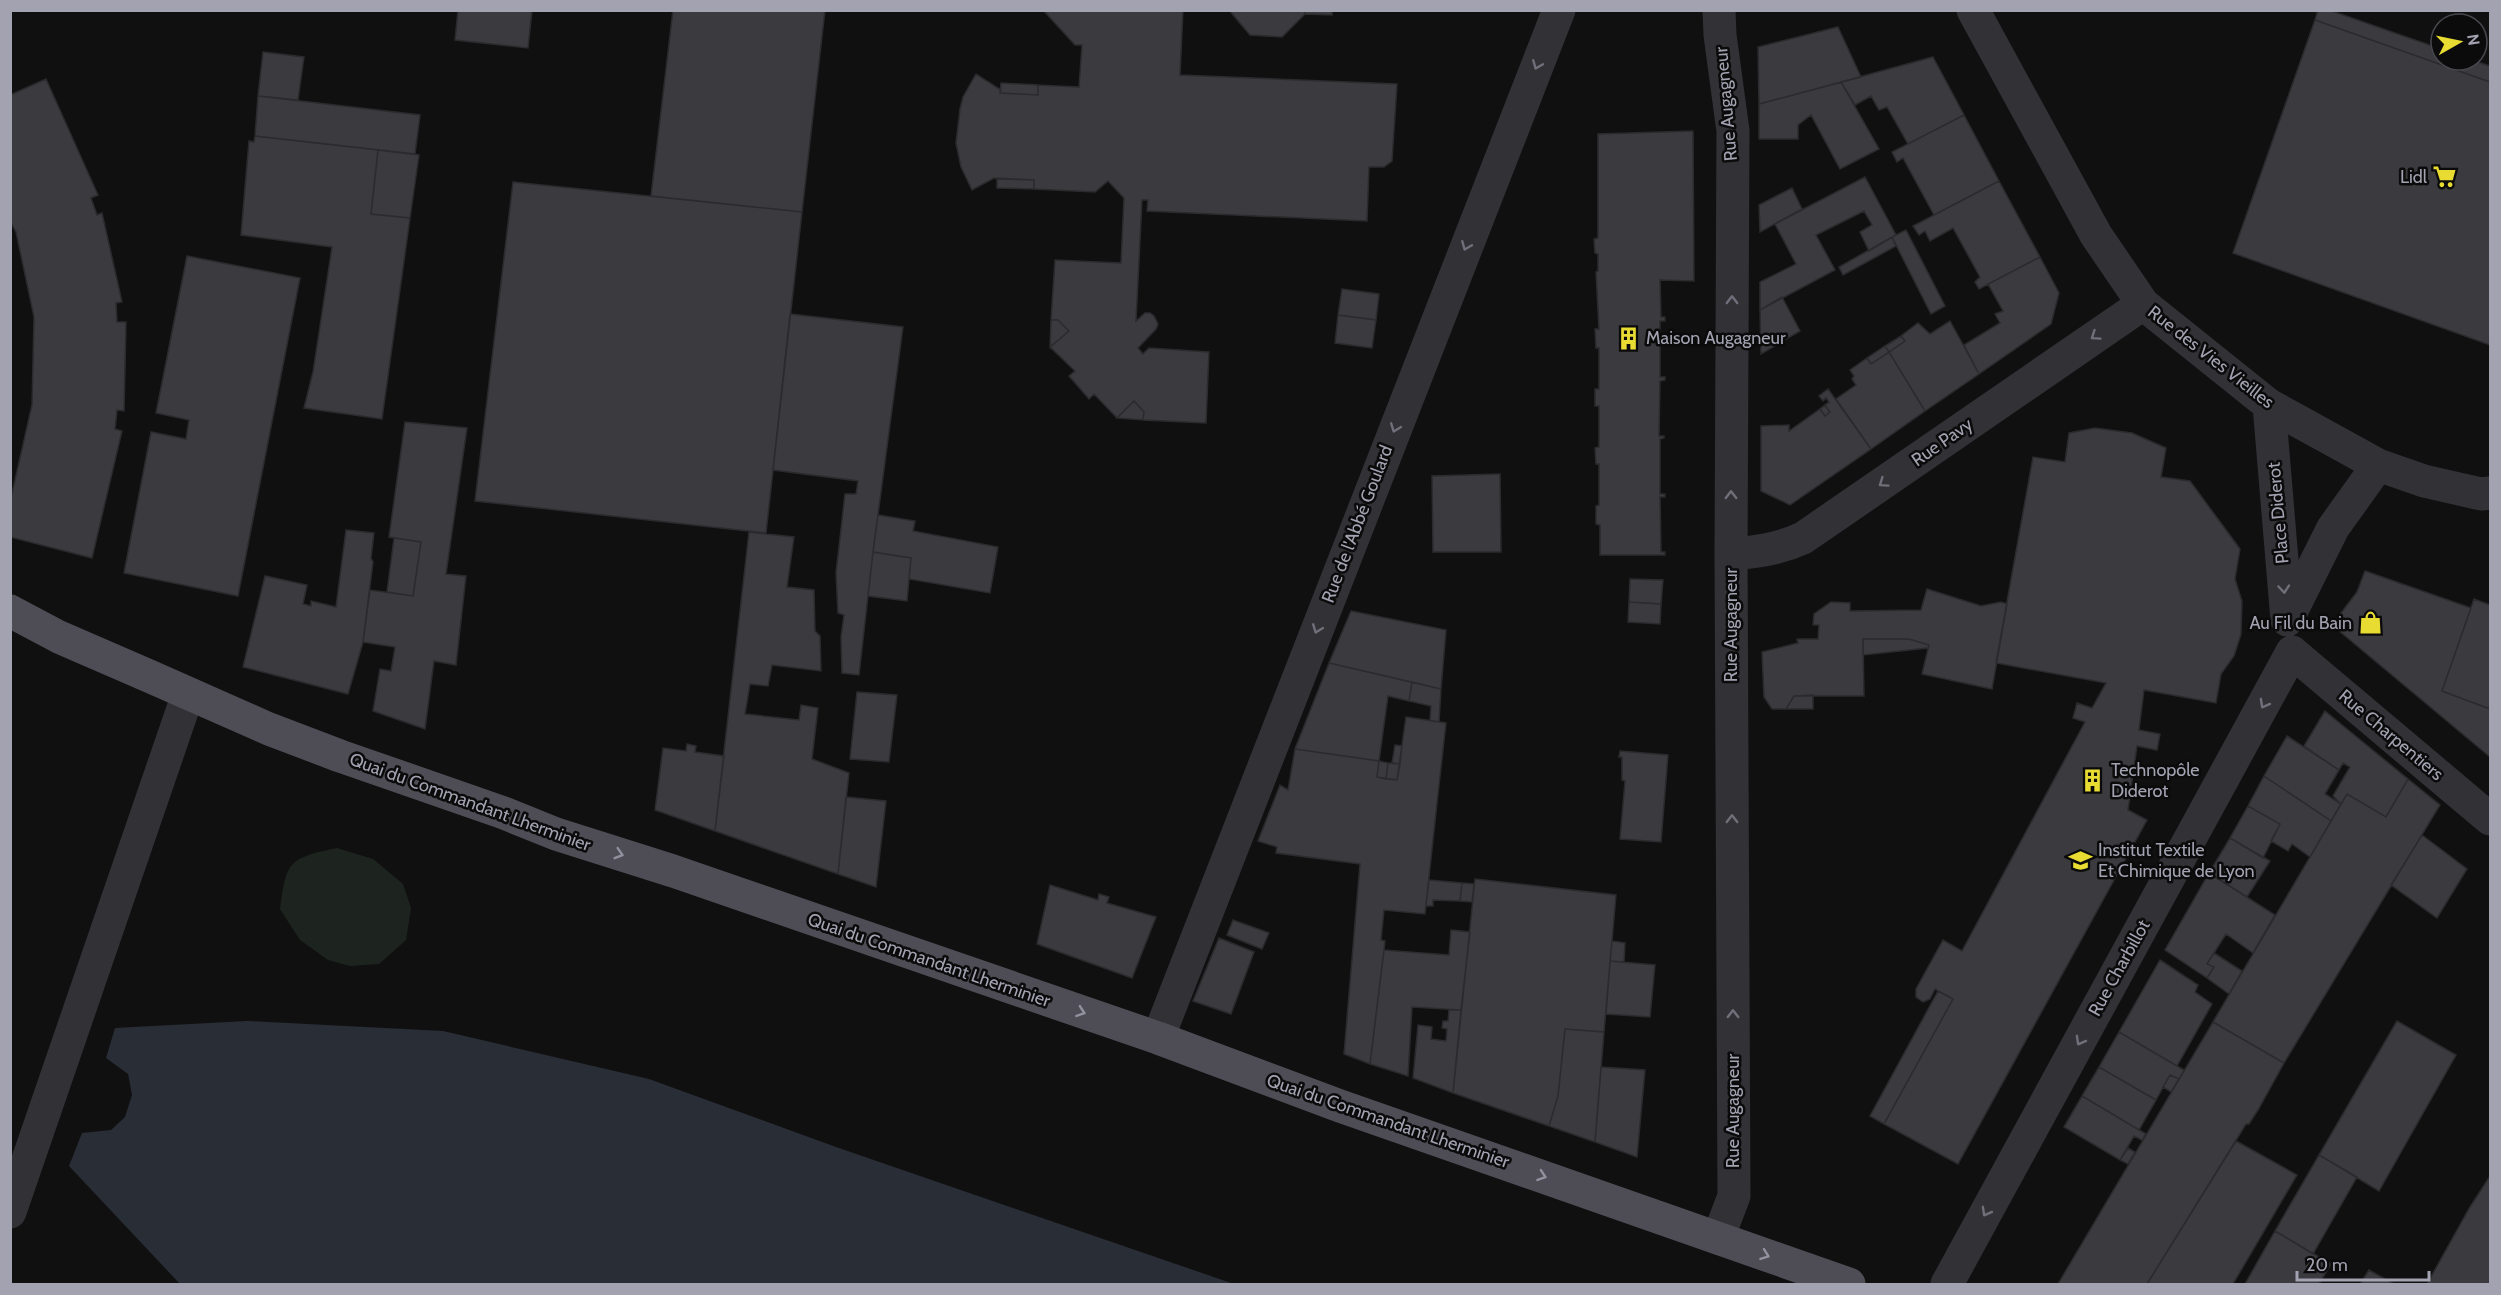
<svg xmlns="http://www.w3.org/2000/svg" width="2501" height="1295" font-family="Cabin,sans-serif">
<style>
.green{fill:#1d241f}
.water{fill:#292d36}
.building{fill:#3b3a3e;stroke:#2b2a2d;stroke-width:1.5}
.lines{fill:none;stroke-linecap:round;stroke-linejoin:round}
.minor{stroke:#323136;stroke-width:33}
.major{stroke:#4e4d55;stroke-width:33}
.oneway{stroke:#706f7a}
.oneway2{stroke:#91919f}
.labels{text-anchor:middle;stroke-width:5;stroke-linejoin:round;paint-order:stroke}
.street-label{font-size:18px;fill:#a2a2b1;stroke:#0b0b0c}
.poi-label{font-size:18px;fill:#a2a2b1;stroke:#0b0b0c;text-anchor:start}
</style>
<rect width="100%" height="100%" fill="#101011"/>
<!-- green -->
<path class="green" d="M337,848l36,11 30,25 8,24 -5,32 -27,24 -29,2 -22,-6 -28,-20 -20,-31c6,-48 9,-51 57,-61z"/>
<!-- water -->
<path class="water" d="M247,1021l196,10 206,48 187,68 398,137h-1054l-111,-118 13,-33 29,-3 14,-13 7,-22 -4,-21 -22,-16 9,-30z"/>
<!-- building -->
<path class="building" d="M458,10h74l-4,38 -73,-8z
M673,10h152l-23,202 -151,-16z
M1043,10h140l-3,65 217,9 -5,77 -8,6h-15l-2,54 -220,-10 1,-11h-6l-6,121 9,-8h5l4,3 4,8 -2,5 -18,19 5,6 6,-6 60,4 -3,71 -63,-3 1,-8 -10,-11 -17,17 -23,-24 -5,5 -20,-23 6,-5 -25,-24 19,-16 -11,-11h-7l4,-60 66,3 3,-65 -16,-17 -13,11 -61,-3v-9l-40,-2 -22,12 -11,-23 -5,-24 4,-34 3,-12 13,-23 25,16 -1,3 38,2v-10l41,2 3,-42h-7z
M1229,10h76v4l-23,23 -32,-2z
M1305,10h27v5l-27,-1z
M2318,10h11l112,39v11h31l18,6v16l-175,-62z
M2315,20l175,62v263l-257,-92z
M1838,27l23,50 -102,27 -1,-57z
M263,52l41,5 -6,43 -40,-4z
M1933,57l31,58 -56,29 -21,-37 -8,3 -8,-14 -16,9 -14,-23z
M46,79l52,116 -7,3 6,17 5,-2 20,89 -6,1 1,19h9l-2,89 -7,-1 -2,19 7,2 -30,127 -82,-21v-35l22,-97 2,-88 -18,-85 -6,-11v-126z
M1841,82l38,67 -39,20 -29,-54 -13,10v14h-39v-35z
M1001,83l37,2v10l-38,-2z
M258,96l162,19 -5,39 -160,-18z
M1964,115l35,66 -65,34 -31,-57 -6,4 -5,-10z
M1693,131l1,150 -34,-1 1,37h4v4h-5v56h5v3l-5,1 -1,55h5v2l-4,1v55h5v3h-5l1,55h4v3h-65v-30l-4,-1v-18l3,-1v-41h-3l-1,-16 4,-1v-41h-4v-17h4v-41h-3l-1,-19h4l-3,-57 2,-1v-17l-3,-1 -1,-14 4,-1v-104z
M255,136l123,14 -7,64 39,4 -28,201 -78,-11 9,-36 19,-125 -91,-12 8,-94 5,1z
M378,150l41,5 -9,63 -39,-4z
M1865,177l31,58 -27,16 -9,-19 12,-7 -8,-14 -48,24 19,35 -75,40v-28l36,-18 -21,-40z
M997,179l37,1v9l-37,-1z
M1999,181l41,76 -61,32 -4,-7 5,-5 -27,-49 -23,13 -5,-10 -6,4 -6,-9z
M513,182l289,30 -36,321 -291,-32z
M1792,188l10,21 -42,23 -1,-27z
M1906,230l39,76 -14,8 -39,-77z
M1892,237l4,9 -53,29 -4,-8z
M187,256l113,22 -62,318 -114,-23 27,-141 35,7 3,-19 -33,-7z
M2040,257l19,36 -8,31 -72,50 -15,-29 36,-22 -5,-9 8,-3 -15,-27z
M1342,289l37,5 -3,26 -38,-5z
M1782,297l18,34 -39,23 -1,-44z
M790,314l113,13 -30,225 -14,123 -17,-2 -1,-36 3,-22 -6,-2 -2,-40 9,-79h11l2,-13 -85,-11z
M1338,315l38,5 -4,28 -37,-5z
M1051,320h7l11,11 -19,16z
M1950,321l29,53 -54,37 -36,-59 16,-11 -4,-5 17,-13 12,11z
M1901,336l4,5 -16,11 -4,-6z
M1885,346l4,6 -18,12 -4,-6z
M1889,352l36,59 -54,38 -35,-50 20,-14 -4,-6 2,-3 -4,-6 17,-12 4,6z
M1828,389l43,60 -81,56 -29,-14v-65l28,-1v6l31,-22 5,7 5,-4 -5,-7 4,-3 -3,-4 -3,3 -4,-5z
M1134,401l10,11 -1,8 -26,-2z
M1825,405l5,7 -5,4 -5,-7z
M405,422l62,6 -21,146 20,2 -10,89 -22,-4 -9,68 -52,-18 7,-42 11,2 4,-24 -32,-5 7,-52 43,6 8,-54 -32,-5z
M2095,428l37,5 34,15 -5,29 29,4 50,68 -5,30 7,22 -1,33 -7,22 -13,18 -5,29 -72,-13 -5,40 21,4 -3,16 -20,-4 -9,64 19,10 -189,344 -74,-40 69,-125 -18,-10 -5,10 -7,3 -7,-5v-8l27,-49 19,11 123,-229 -12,-4 4,-15 15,5 14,-25 -110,-20 37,-206 32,5 4,-29z
M1500,474l1,78h-68l-1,-76z
M878,515l37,6 -2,10 85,16 -8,46 -81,-14 2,-21 -38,-6z
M346,530l28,3 -3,25 2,4 -10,80 -15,52 -105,-27 22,-91 42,9 -4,19 8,2v-5l25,6z
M749,532l45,5 -7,50 27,3 1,41 5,5 1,35 -49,-6 -4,21 -18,-2 -5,30 54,6 2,-15 17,3 -6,51 37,14 -11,101 -123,-43z
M394,538l27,4 -8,54 -26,-4z
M873,552l38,6 -4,43 -39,-5z
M2365,571l106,37 -29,83 48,18v48l-158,-132 25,-33z
M1630,579l33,1 -2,24 -32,-2z
M1927,589l54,17 20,-4 6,2 -15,85 -70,-15 7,-29 -20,-6h-46l1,57h-70l-8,13h-14l-8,-12 -2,-45 36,-9 -1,-4h21l1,-14h-6l1,-11 17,-12 19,1v8l71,-1z
M2474,599l16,6v104l-48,-18z
M1629,602l32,2 -1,20 -32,-2z
M1351,611l95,19 -5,59 -112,-26z
M1863,639h46l20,6 -1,3 -65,7z
M1329,663l83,19 -3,19 -21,-5 -9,65 -84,-12z
M1412,682l29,7 -2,33 -9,-1 1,-15 -22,-5z
M857,692l40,3 -8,67 -39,-3z
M1813,695v14h-27l8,-13z
M2325,711l83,68 -22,38 -39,-23 -6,10 -8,-8 17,-29 -7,-4 -4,7 -35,-24z
M1406,717l40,6 -9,80 -12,111 -41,-4 -3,30 4,1 -1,9 -14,114 -26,-10 16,-190 -84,-11 1,-6 -19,-6 22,-56 8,5 7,-41 84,12 -2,16 20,3z
M2287,736l52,34 -14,24 16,10 -10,17 -67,-45z
M687,744l9,2 -1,6 29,4 -9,75 -60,-21 8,-62 23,3z
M1395,745l7,1 -2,18 -8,-1z
M1620,751l48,4 -7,87 -41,-3 5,-58 -3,-1v-23h-3z
M1379,761l9,2 -2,16 -9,-2z
M1388,763l12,1 -3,16 -11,-1z
M2264,776l67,45 -21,36 -18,-13 -4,7 -17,-10 9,-17 -32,-18z
M2408,779l32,26 -156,258 -71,-41 134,-228 39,23z
M846,797l40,4 -10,86 -38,-13z
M2248,806l32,18 -17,34 -33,-20z
M2422,835l45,34 -30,49 -46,-33z
M2230,838l40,23 -23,36 -38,-24z
M2209,873l66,42 -22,38 -27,-19 -19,30 7,3 -7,11 -42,-28z
M1475,879l141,16 -12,137 -39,-3 -7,67 -9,30 -96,-33z
M1429,880l33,3 -2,18 -27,-1v6h-7z
M1462,883l12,1 -2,18 -12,-1z
M1050,885l48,15 1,-6 10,3 -2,6 49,14 -24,61 -95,-34z
M1233,920l36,13 -7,16 -35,-14z
M1451,930l19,2 -9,78 -49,-3 -4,69 -38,-12 14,-114 65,5z
M1219,938l35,14 -23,62 -38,-13z
M1612,941l13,2 -1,19 -14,-1z
M2214,953l28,18 -13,23 -22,-16 7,-11 -7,-3z
M2160,960l38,25 -3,7 17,12 -35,62 -58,-34z
M1610,961l45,4 -5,52 -44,-3z
M1938,991l15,8 -69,125 -14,-8z
M1449,1010h12l-8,83 -40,-15 5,-53 14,2 -1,12 15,2 1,-12 -5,-1 1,-7h5z
M2397,1021l59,34 -77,136 -60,-36z
M2213,1022l71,41 -26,47 -9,14h-3l-99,160h-89z
M1565,1029l39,3 -9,110 -46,-16 9,-30z
M2119,1032l65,38 -5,9 -9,-4 -14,25 -57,-33z
M1601,1067l44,3 -8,87 -42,-15z
M2099,1067l57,33 -17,30 -57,-34z
M2170,1075l9,4 -8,13 -8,-5z
M2082,1096l64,38 -4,6 -8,-4 -14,24 -56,-33z
M2236,1141l61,34 -64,109h-86z
M2128,1148l7,4 -7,12 -8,-4z
M2319,1155l38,22 -44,77 -38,-23z
M2490,1176v108h-63l43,-77z
M2275,1231l56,33 -12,20h-74z
M2369,1270l25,14h-34z"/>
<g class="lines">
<!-- minor -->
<path class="minor" d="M1973,10l123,225 47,69 126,101 109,60 46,16 57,13 9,-1
M2269,405l18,215 46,-92 45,-63
M1731,554c26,-2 48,-5 72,-16l340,-234
M2292,652l198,167
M1158,1038l401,-1028
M10,1212l178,-518
M1718,1238l16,-42 -3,-642 2,-423 -13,-96 -1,-25
M1947,1284l345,-632"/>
<!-- major -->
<path class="major" d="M10,611l49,26 90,39 120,53 71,27 164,57 52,21 117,37 485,167 182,68 509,178"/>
</g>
<!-- one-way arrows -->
<defs><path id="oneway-chevron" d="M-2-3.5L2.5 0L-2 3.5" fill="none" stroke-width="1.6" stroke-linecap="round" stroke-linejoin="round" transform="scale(1.5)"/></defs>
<g class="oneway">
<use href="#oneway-chevron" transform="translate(1537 65) rotate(112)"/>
<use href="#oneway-chevron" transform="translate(1466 246) rotate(112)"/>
<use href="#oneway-chevron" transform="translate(1732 300) rotate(-90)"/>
<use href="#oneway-chevron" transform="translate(2095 336) rotate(146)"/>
<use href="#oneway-chevron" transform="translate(1395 428) rotate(111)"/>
<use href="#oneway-chevron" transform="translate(1883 483) rotate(145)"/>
<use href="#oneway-chevron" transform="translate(1731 495) rotate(-90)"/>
<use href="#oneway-chevron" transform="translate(2284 589) rotate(85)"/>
<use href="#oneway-chevron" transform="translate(1317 629) rotate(111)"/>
<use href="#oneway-chevron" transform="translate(2264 704) rotate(119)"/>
<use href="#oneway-chevron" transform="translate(1732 819) rotate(-90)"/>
<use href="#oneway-chevron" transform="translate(1733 1014) rotate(-90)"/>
<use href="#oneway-chevron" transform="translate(2080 1041) rotate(119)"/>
<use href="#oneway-chevron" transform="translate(1986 1212) rotate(119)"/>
</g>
<g class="oneway2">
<use href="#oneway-chevron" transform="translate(619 854) rotate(17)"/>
<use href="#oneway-chevron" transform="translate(1081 1012) rotate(19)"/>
<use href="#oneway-chevron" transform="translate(1542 1176) rotate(19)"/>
<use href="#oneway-chevron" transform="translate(1765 1255) rotate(20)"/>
</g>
<!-- icons -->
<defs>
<symbol id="supermarket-bare" viewBox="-9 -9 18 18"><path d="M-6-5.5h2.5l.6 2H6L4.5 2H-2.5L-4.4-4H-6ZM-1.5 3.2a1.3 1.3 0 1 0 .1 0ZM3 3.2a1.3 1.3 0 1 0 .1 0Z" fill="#e8db32" stroke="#0b0b0c" stroke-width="2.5" paint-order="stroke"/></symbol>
<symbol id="building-bare" viewBox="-9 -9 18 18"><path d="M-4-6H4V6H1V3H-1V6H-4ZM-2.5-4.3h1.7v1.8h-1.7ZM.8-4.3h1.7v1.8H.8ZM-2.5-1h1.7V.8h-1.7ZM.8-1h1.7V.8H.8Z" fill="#e8db32" stroke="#0b0b0c" stroke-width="2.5" paint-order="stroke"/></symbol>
<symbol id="shop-bare" viewBox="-9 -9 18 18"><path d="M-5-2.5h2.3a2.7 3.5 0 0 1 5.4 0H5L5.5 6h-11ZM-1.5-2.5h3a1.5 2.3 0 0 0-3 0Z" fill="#e8db32" stroke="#0b0b0c" stroke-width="2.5" paint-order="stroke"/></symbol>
<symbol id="university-bare" viewBox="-9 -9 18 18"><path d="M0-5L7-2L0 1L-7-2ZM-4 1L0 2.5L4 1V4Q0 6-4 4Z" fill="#e8db32" stroke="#0b0b0c" stroke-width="2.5" paint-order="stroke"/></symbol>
</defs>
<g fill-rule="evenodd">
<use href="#supermarket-bare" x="2428" y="160" width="33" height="33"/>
<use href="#building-bare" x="1612" y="322" width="33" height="33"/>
<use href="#shop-bare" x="2354" y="606" width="33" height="33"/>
<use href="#building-bare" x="2076" y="764" width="33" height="33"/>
<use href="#university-bare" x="2064" y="844" width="33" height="33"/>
</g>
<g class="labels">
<!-- street labels -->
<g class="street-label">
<text transform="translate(1726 104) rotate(-95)" y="6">Rue Augagneur</text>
<text transform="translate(2211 357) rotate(38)" y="6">Rue des Vies Vieilles</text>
<text transform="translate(1942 442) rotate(-35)" y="6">Rue Pavy</text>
<text transform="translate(2278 513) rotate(-95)" y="6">Place Diderot</text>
<text transform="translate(1357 524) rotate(-69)" y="6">Rue de l'Abbé Goulard</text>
<text transform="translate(1731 625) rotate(-90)" y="6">Rue Augagneur</text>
<text transform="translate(2391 735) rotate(40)" y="6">Rue Charpentiers</text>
<text transform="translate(470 802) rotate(20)" y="6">Quai du Commandant Lherminier</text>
<text transform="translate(929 960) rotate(19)" y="6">Quai du Commandant Lherminier</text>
<text transform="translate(2119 968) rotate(-61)" y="6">Rue Charbillot</text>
<text transform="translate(1733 1111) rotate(-90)" y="6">Rue Augagneur</text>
<text transform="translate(1388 1121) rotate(19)" y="6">Quai du Commandant Lherminier</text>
</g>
<!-- poi labels -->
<g class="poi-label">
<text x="2427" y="183" text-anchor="end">Lidl</text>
<text x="1646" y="344">Maison Augagneur</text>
<text x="2352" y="629" text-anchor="end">Au Fil du Bain</text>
<text x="2111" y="776">Technopôle<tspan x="2111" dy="21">Diderot</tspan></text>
<text x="2098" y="856">Institut Textile<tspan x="2098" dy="21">Et Chimique de Lyon</tspan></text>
</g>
</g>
<!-- border -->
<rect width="2501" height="1295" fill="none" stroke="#a2a2b1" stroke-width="24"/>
<!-- north arrow -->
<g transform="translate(2459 42) rotate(81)"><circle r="28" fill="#0b0b0c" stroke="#47474e" stroke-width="1.5"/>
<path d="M0-4.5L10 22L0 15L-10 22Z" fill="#e8db32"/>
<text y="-9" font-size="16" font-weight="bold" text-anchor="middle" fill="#a2a2b1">N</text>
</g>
<!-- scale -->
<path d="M2297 1271v9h132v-9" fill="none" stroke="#a2a2b1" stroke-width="3"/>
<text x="2306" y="1271" font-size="18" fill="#a2a2b1" stroke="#0b0b0c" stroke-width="4.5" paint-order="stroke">20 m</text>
</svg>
